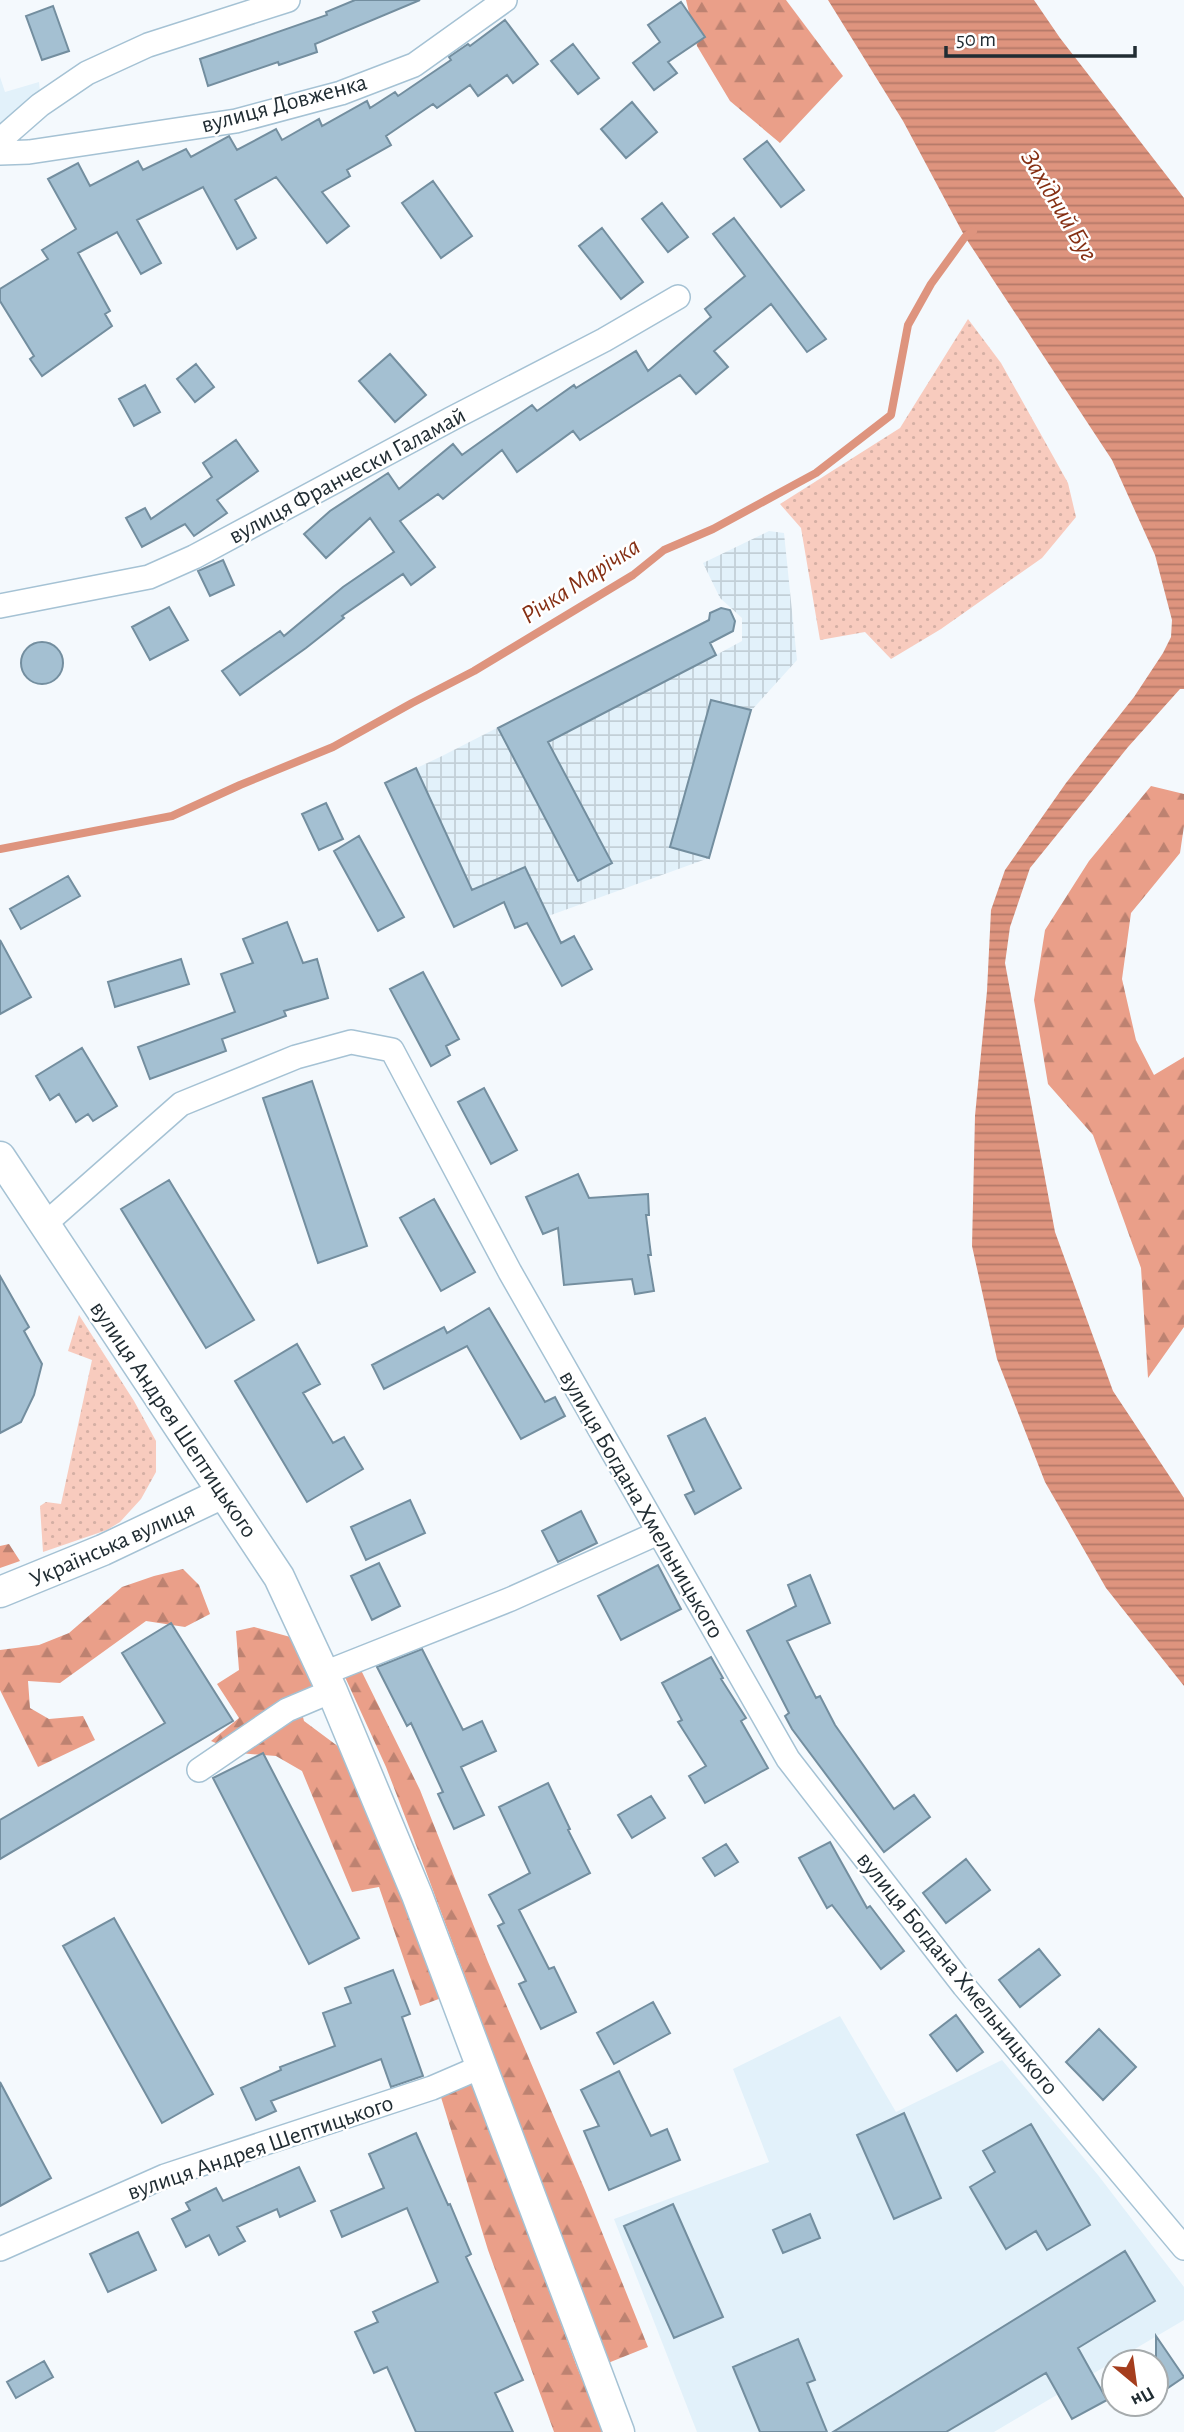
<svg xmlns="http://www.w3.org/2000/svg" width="1184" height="2432" font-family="'Alegreya Sans',sans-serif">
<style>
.built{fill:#e2f1fa}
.industrial{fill:url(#industrial-grid)}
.grass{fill:url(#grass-dots)}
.forest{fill:url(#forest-firs)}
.water{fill:url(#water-rules)}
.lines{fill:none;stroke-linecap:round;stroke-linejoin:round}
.stream{stroke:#de947e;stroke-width:8}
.building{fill:#a4c0d2;stroke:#738e9f;stroke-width:2}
.minor-casing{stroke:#a5c2d4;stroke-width:26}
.tertiary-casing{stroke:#a5c2d4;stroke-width:33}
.minor{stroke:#fff;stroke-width:23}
.tertiary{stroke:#fff;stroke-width:30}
.labels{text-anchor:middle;stroke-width:5;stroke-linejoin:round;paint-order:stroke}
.street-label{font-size:24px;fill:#212d33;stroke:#fff}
.water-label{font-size:26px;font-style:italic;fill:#852f13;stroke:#fff}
</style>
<defs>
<pattern id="industrial-grid" width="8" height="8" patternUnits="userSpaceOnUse" patternTransform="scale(1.75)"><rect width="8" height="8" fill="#e2f1fa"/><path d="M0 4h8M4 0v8" fill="none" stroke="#c2cfd7"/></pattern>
<pattern id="grass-dots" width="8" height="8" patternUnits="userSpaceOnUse" patternTransform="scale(1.75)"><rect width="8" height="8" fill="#f8cbbe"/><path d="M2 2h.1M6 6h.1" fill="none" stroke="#d4afa4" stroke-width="1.8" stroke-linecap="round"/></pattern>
<pattern id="forest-firs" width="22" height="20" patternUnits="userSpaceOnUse" patternTransform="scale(1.75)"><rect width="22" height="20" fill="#ea9f89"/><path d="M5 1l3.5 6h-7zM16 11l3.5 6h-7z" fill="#bd8271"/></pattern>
<pattern id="water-rules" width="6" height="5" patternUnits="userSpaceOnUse" patternTransform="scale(1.75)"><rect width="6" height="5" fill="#de947e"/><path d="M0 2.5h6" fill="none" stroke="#b47968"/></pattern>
</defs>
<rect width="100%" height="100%" fill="#f4f9fd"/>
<!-- built -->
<path class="built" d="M0,77l5,15 34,-10 1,10 -40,33z
M840,2016l56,96 106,-52 96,115 86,112v33l-190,112h-297l-83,-213 155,-57 -36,-93z"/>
<!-- industrial -->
<path class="industrial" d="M769,531l15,2 13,127 -46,51 -42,147 -194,70 -12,-26 -49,25 -69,-144 57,-27 258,-132 16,31 26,-14v-23l-22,-20 -17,-35z"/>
<!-- grass -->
<path class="grass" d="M968,319l33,44 67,120 8,34 -34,41 -101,71 -50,30 -26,-27 -45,8 -19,-112 -21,-24 120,-76z
M79,1315l55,86 22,40v31l-15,27 -21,23 -13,8 -64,22 -3,-46 6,-4 15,2 31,-144 -24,-9z"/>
<!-- forest -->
<path class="forest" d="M686,0h100l57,76 -63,67 -50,-42 -33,-55z
M1151,786l33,8v32l-4,27 -49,60 -9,66 14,61 18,35 30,-18v270l-36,51 -7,-110 -48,-133 -45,-51 -14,-84 11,-70 44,-69z
M9,1544l11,17 -20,7v-22z
M183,1569l16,16 11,29 -25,13 -39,-6 -86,62 -32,-2 2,27 19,11 34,-3 12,24 -57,27 -38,-77v-40l39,-5 30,-12 53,-46 32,-11z
M254,1627l40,11 21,45 -17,15 6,23 39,29 101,247 -24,9 -41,-119 -27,5 -50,-121 -26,-15 -37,-3 -28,-12 28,-23 -22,-34 22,-14 -3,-39z
M360,1668l60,122 68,172 97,228 63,157 -40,16 -184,-497 -38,-99 -41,-90z
M472,2082l105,285 27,65h-50l-66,-182 -48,-156z"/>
<!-- water -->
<path class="water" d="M828,0h206l26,38 124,160v491h-4l-52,58 -98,121 -20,59 -5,36 50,269 58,159 71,107v188l-78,-98 -61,-106 -48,-123 -25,-113 3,-130 12,-125 4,-81 14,-40 61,-87 68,-86 29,-44 8,-16 1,-17 -17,-65 -43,-95 -147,-223 -62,-116z"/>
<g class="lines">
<!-- stream -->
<path class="stream" d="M0,849l172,-33 68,-31 93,-38 79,-44 62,-32 159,-96 31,-25 49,-21 103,-56 75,-58 17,-90 23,-41 34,-47 8,-6"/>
</g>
<!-- building -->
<path class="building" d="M355,0h65l-105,44 2,8 -38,13 -1,-3 -70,24 -8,-27 127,-44 -1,-3z
M681,2l24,35 -37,25 9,11 -23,17 -21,-27 27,-21 -12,-17z
M53,6l16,45 -27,9 -16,-44z
M505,20l33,44 -25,19 -6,-8 -29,21 -8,-11 -33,23 -4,-4 -47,32 5,9 -44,25 3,6 -28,16 27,34 -22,17 -51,-66 -41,23 21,38 -19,11 -34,-62 -66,33 24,43 -20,11 -24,-42 -39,21 32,58 -5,3 7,12 -70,50 -12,-17 4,-3 -34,-55v-12l48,-30 -6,-9 34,-21 -28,-50 30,-16 12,23 48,-25 5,9 43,-21 5,8 38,-21 8,14 39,-21 6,11 37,-21 3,7 45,-25 3,7 25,-16 3,4 53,-36 -2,-3 19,-13 2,2z
M573,44l26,34 -21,16 -27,-33z
M632,102l25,30 -31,26 -25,-29z
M767,141l37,49 -23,17 -37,-48z
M433,181l39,55 -31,22 -39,-55z
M662,203l26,34 -20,15 -26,-33z
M734,218l92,121 -19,13 -36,-48 -57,47 14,16 -32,27 -16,-19 -100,65 -7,-9 -56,41 -15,-22 -59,49 -5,-5 -38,27 35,46 -24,18 -8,-11 -61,42 2,2 -38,30 -66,47 -18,-24 58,-40 4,5 59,-49 51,-35 -24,-34 -44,40 -22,-24 26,-23 58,-38 11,16 54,-45 9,11 70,-50 5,6 37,-26 2,3 60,-37 12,20 63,-54 -6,-8 40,-33 -32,-42z
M602,228l41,54 -22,17 -42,-53z
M390,354l36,41 -31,27 -36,-41z
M196,364l18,23 -19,15 -18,-23z
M145,385l15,27 -26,14 -15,-27z
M236,440l22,31 -41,29 10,13 -33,23 -9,-12 -43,23 -16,-29 19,-10 6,11 61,-42 -9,-14z
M223,560l11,25 -24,11 -12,-25z
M169,607l19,33 -38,20 -18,-33z
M721,608l9,2 5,11 -2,10 -23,12 6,12 -168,87 64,121 -34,18 -80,-153 211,-108 1,-7z
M21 663a21 21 0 1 1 42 0a21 21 0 1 1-42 0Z
M711,700l40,10 -42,148 -39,-11z
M416,768l56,122 53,-23 36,76 13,-7 18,33 -30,17 -35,-63 -12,5 -11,-26 -50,25 -69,-144z
M326,803l17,36 -24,11 -17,-36z
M359,836l45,81 -26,14 -44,-80z
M68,876l12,20 -59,33 -11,-20z
M287,922l16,41 14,-4 11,39 -44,13 2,5 -64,23 4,12 -76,28 -12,-32 97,-35 -14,-38 32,-11 -10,-24z
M0,940l31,57 -31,17z
M181,959l8,25 -74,23 -7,-25z
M423,972l36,67 -13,7 4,9 -19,11 -41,-77z
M82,1048l35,58 -24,15 -5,-7 -12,8 -17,-28 -9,6 -14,-24z
M312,1081l55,165 -49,17 -55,-165z
M484,1088l33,62 -26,14 -33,-62z
M578,1174l11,24 59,-4 1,21h-3l5,40h-3l6,36 -19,3 -3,-15 -68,6 -6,-57 -15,6 -17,-37z
M169,1180l85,140 -48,28 -85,-139z
M434,1199l41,73 -34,19 -41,-73z
M0,1276l29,51 -5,4 18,33 -8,31 -13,27 -21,11z
M489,1308l56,94 10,-5 10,19 -44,23 -54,-93 -83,43 -12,-24 72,-38 3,6z
M297,1344l23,40 -17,9 30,50 11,-6 19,32 -56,33 -72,-121z
M705,1418l36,70 -46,26 -10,-19 9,-4 -26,-55z
M410,1500l15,33 -59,27 -15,-33z
M581,1511l16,32 -39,19 -16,-31z
M379,1563l21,43 -28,14 -21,-44z
M658,1565l23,44 -60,31 -23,-44z
M810,1575l20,48 -43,18 29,57 4,-2 15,29 59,84 20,-14 16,22 -46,35 -92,-123 -7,-13 4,-3 -42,-82 49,-25 -8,-21z
M171,1623l62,98 -233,138v-39l165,-97 -43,-70z
M422,1649l41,81 19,-9 14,30 -35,16 23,48 -30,14 -16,-35 5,-2 -32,-69 -4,3 -30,-59z
M711,1657l12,21 -2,1 25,39 -5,3 27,47 -63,35 -16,-27 17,-10 -28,-44 4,-2 -20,-37z
M263,1753l96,185 -50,26 -96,-186z
M548,1783l22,46 -2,1 22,43 -71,37 30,59 5,-2 22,45 -35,17 -22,-45 7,-3 -28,-55 6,-3 -15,-28 41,-22 -31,-66z
M651,1796l14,22 -33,20 -14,-23z
M830,1842l37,66 3,-2 34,45 -23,18 -49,-64 -5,3 -28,-50z
M726,1844l12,18 -23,14 -12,-18z
M966,1859l24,31 -44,33 -23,-30z
M114,1918l99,176 -51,29 -99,-177z
M1039,1949l21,26 -40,32 -21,-27z
M393,1970l17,44 -8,3 21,59 -32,11 -10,-28 -110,42 5,10 -20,9 -15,-32 40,-18 -1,-3 55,-21 -12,-33 28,-10 -6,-15z
M653,2002l17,31 -56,31 -17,-31z
M956,2015l27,37 -26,19 -27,-36z
M1099,2029l37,38 -33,33 -37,-38z
M619,2071l32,65 16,-7 13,31 -71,30 -25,-59 15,-5 -18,-36z
M0,2082l51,96 -51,28z
M904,2113l37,85 -47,21 -37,-84z
M1031,2124l59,101 -43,25 -11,-19 -30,18 -36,-62 25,-15 -12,-21z
M416,2133l32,72 2,-1 21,50 -5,3 57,123 -28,13 18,39h-97l-29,-65 -13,6 -19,-41 23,-10 -5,-10 65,-30 -31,-74 -65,29 -11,-26 53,-23 -15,-34z
M299,2167l16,34 -35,16 -3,-8 -40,18 8,14 -26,14 -10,-20 -23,12 -14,-28 18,-9 -4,-7 30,-15 7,13z
M673,2204l50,113 -49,21 -50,-112z
M810,2214l10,24 -37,15 -10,-23z
M138,2232l18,38 -48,22 -18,-38z
M1125,2251l30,50 -77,47 29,52 -35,19 -26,-46 -100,59h-113z
M1156,2336l28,41 -28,19z
M798,2339l17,41 -8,3 20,49h-67l-27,-65z
M44,2361l9,16 -37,21 -9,-16z"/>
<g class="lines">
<defs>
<path id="minor" d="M0,140l40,-35 47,-32 61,-28 140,-45
M0,153l29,-1 207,-31 105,-28 73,-28 91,-65
M0,606l149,-29 45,-20 257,-138 153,-79 74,-43
M45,1224l136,-120 115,-47 55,-15 41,8 118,222 278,487 176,227 220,262
M322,1674l189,-75 147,-66
M199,1770l88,-60 45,-19
M0,2249l165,-73 267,-88 51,-22"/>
<path id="tertiary" d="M0,1157l279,420 53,114 85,204 202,537
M0,1592l103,-42 120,-57"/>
</defs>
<!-- minor casing -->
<use href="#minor" class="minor-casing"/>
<!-- tertiary casing -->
<use href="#tertiary" class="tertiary-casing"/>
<!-- minor -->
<use href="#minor" class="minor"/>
<!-- tertiary -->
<use href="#tertiary" class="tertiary"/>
</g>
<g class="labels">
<!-- street labels -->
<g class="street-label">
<text transform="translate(284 103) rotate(-15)" y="8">вулиця Довженка</text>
<text transform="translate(347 475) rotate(-28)" y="8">вулиця Франчески Галамай</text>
<text transform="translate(174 1419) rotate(56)" y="8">вулиця Андрея Шептицького</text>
<text transform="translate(642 1504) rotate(60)" y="8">вулиця Богдана Хмельницького</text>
<text transform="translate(112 1544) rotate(-24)" y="8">Українська вулиця</text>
<text transform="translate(958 1973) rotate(51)" y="8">вулиця Богдана Хмельницького</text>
<text transform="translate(260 2147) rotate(-19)" y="8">вулиця Андрея Шептицького</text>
</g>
<!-- water labels -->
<g class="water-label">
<text transform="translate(1060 205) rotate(59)" y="9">Західний Буг</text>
<text transform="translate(580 580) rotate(-33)" y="9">Річка Марічка</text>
</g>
</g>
<!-- north arrow -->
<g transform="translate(1135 2383) rotate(151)"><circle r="33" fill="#ffffff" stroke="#a6abad" stroke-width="2"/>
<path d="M0-5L12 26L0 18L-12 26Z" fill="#a53d1d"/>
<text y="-10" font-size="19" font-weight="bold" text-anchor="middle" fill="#212d33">Пн</text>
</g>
<!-- scale -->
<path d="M946 46v10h189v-10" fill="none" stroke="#212d33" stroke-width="3.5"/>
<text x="956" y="46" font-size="21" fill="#212d33" stroke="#ffffff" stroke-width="5" paint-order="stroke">50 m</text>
</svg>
